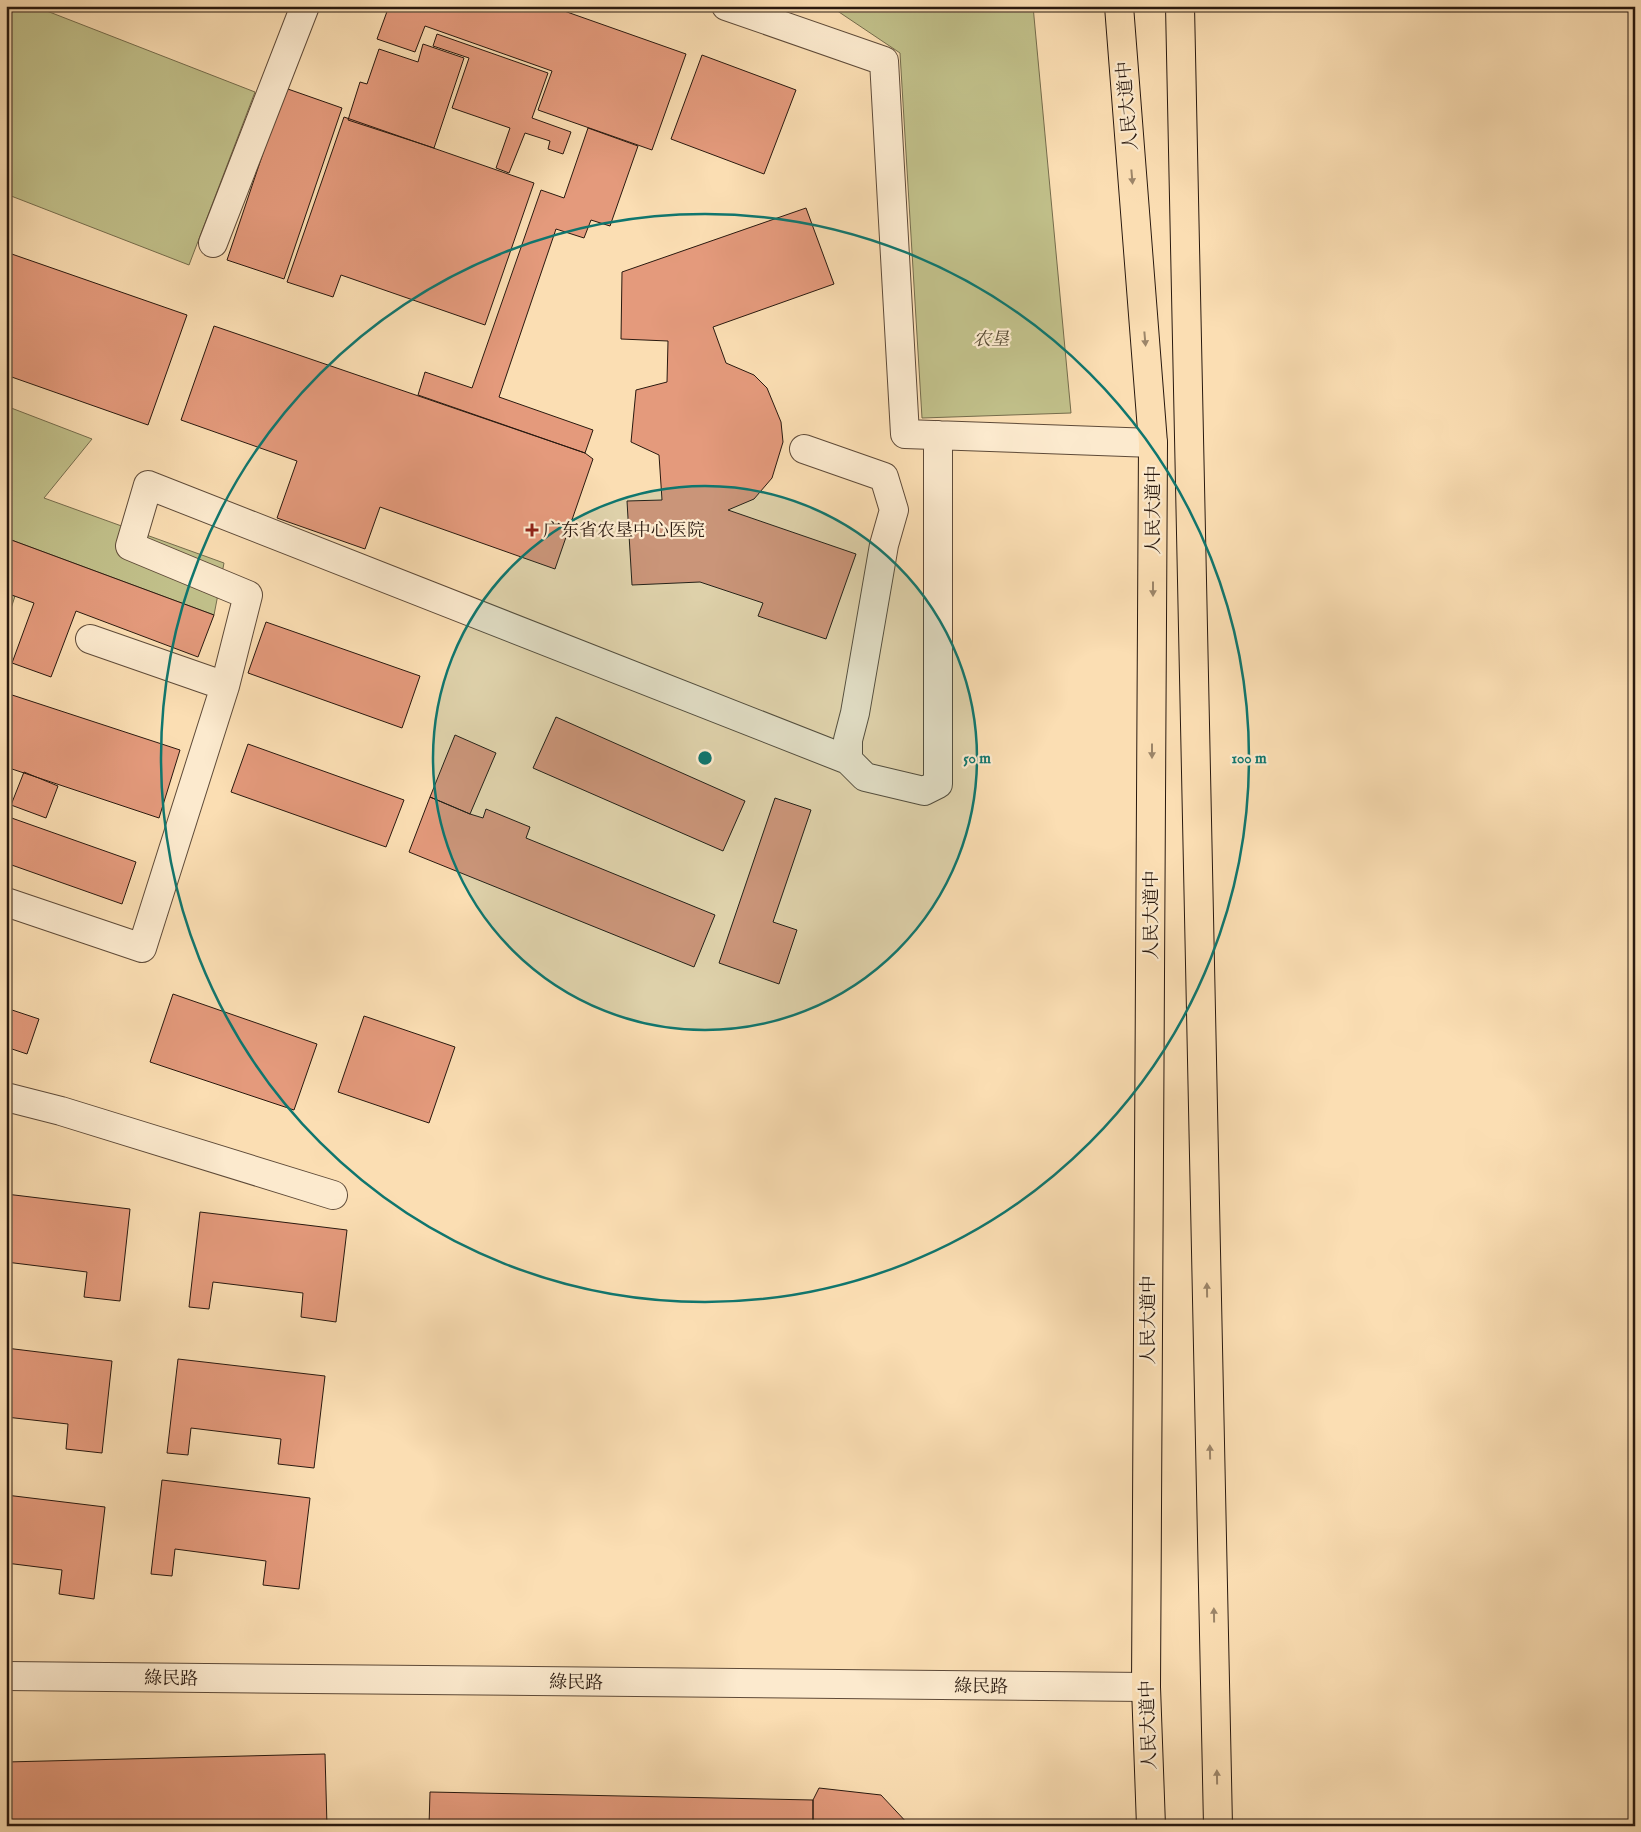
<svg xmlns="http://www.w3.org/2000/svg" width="1641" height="1832" font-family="'IM FELL English','Noto Serif SC',serif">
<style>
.green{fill:#c1c08a;stroke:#756c4c}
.building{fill:#e49a7c;stroke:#29190f}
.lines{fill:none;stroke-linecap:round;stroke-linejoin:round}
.minor-casing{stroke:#5e4a38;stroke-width:30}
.major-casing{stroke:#29190f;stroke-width:30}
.minor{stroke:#fceace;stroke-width:28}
.major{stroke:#fbdeb3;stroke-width:28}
.oneway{fill:#9c8569}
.ring{fill:none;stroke:#0f766e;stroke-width:2.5}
.poi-dot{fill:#8f2418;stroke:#fceace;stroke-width:2}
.labels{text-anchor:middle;stroke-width:4.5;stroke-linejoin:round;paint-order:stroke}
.street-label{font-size:18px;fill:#29190f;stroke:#fceace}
.park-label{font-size:18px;font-style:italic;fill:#574b34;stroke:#fceace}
.poi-label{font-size:18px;fill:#29190f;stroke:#fceace;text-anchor:start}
.centre{fill:#0f766e;stroke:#fceace;stroke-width:2.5}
.ring-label{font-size:15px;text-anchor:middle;font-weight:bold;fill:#0f766e;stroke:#fceace;stroke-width:4.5;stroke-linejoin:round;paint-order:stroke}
</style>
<rect width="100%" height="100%" fill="#fbdeb3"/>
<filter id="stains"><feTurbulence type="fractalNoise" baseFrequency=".004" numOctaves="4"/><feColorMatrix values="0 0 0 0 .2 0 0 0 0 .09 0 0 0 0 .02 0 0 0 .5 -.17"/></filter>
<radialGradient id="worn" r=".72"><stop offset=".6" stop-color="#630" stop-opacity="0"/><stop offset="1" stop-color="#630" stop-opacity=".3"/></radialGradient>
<!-- green -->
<path class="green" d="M6,6h28l221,86 -66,173 -183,-71z
M830,6h203l38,407 -149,5 -22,-365z
M6,406l86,33 -48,59 180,65 -10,52 -208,-77z
M6,593l9,3 -9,28z"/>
<!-- building -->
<path class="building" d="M389,6h161l136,48 -34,96 -114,-40 14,-39 -127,-45 -10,26 -38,-13z
M437,34l111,39 -16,45 39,14 -8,22 -15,-5 2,-8 -25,-8 -16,40 -13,-5 14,-40 -58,-20 17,-50 -36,-12z
M423,44l41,14 -30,90 -86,-28 12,-38 7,2 12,-35 39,13z
M702,55l94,35 -32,84 -93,-35z
M285,88l57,20 -58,171 -57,-19z
M344,117l190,66 -49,142 -144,-50 -8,22 -46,-15z
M588,128l50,18 -28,80 -19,-6 -7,18 -28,-9 -57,168 94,33 -8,23 -167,-58 7,-23 47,16 69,-198 23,8z
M806,208l28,76 -121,43 13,36 28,12 13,13 14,34 2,20 -11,36 -18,21 -26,11 128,44 -30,85 -68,-23 5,-13 -63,-21 -68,3 -5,-84 35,-1 -3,-45 -28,-13 5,-52 31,-8 1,-41 -47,-2 1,-67z
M6,252l181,63 -39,110 -142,-50z
M214,326l371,127 8,6 -38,110 -175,-62 -15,42 -88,-31 20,-57 -116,-41z
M6,538l208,77 -16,42 -122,-46 -25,66 -39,-14 22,-60 -28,-10z
M266,622l154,54 -18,52 -154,-55z
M6,693l174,57 -21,68 -153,-51z
M556,717l189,84 -22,50 -190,-83z
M455,735l41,18 -26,61 -40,-17z
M248,744l156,56 -18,47 -155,-55z
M24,772l34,14 -12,32 -35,-13z
M430,797l40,17 13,4 3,-9 44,18 -4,11 189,77 -21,52 -285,-115z
M775,798l36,12 -38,112 24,8 -18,54 -60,-21z
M6,816l130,46 -14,42 -116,-41z
M173,994l144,50 -23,66 -144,-48z
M6,1008l33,11 -12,35 -21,-7z
M364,1016l91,31 -26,76 -91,-31z
M6,1194l124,15 -10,92 -36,-4 3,-25 -81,-10z
M200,1212l147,18 -11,92 -35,-5 2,-24 -90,-11 -4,27 -20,-2z
M6,1348l106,13 -10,92 -36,-4 2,-25 -62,-7z
M178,1359l147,17 -11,92 -36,-4 3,-25 -90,-11 -3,27 -21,-2z
M162,1480l148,18 -11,91 -36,-4 3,-24 -91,-12 -3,27 -21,-2z
M6,1495l99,12 -11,92 -35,-5 3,-24 -56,-7z
M325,1754l2,72h-321v-64z
M819,1788l62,7 29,31h-97v-26z
M430,1792l383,8v26h-384z"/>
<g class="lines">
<defs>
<path id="minor" d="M726,6l158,55 21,373 248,9
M213,243l92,-237
M804,449l80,28 10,33 -10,35 -29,168 -7,27v20l17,17 59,14 14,-7v-349
M90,639l135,47 23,-91 -118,-49 18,-61 700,275
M6,902l136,46 83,-262
M6,1097l55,14 272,84
M6,1676l1140,11"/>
<path id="major" d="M1119,6l34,437 -7,1244 5,139
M1180,6l38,1820"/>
</defs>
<!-- minor casing -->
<use href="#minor" class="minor-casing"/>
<!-- major casing -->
<use href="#major" class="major-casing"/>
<!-- minor -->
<use href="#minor" class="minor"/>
<!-- major -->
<use href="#major" class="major"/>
</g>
<!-- one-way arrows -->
<defs><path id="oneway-solid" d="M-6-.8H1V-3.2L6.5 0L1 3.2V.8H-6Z" transform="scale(1.25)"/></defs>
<g class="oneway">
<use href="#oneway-solid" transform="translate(1132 177) rotate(85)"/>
<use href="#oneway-solid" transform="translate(1145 339) rotate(85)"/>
<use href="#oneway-solid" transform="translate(1153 589) rotate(90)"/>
<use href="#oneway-solid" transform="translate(1152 751) rotate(90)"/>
<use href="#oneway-solid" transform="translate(1207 1290) rotate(-91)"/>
<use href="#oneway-solid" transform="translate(1210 1452) rotate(-91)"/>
<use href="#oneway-solid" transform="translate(1214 1615) rotate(-91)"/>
<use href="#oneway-solid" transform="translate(1217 1777) rotate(-91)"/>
</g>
<!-- distance rings -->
<circle cx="705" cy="758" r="272" fill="#0f766e" fill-opacity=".12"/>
<g class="ring">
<circle cx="705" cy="758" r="272"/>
<circle cx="705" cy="758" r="544"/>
</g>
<!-- markers -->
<path class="poi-dot" d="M529.5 522.5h5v5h5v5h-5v5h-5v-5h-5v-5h5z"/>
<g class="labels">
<!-- street labels -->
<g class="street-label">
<text transform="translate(1127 106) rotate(-95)" y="6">人民大道中</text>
<text transform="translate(1153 510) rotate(-90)" y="6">人民大道中</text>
<text transform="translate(1151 915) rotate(-90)" y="6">人民大道中</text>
<text transform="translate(1148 1320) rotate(-90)" y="6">人民大道中</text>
<text transform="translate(171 1678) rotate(1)" y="6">綠民路</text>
<text transform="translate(576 1682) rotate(1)" y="6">綠民路</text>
<text transform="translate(981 1686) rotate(1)" y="6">綠民路</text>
<text transform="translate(1148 1725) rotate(-92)" y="6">人民大道中</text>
</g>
<!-- park labels -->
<g class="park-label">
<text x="991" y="345">农垦</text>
</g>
<!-- poi labels -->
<g class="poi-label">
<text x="543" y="536">广东省农垦中心医院</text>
</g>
</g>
<circle cx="705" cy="758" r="8" class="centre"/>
<g class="ring-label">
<text x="977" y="763">50 m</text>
<text x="1249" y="763">100 m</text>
</g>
<!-- margin -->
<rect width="1641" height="1832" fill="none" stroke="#fbdeb3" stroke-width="25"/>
<rect x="8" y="8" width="1626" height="1817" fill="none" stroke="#29190f" stroke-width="2.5"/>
<rect x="12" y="12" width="1616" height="1807" fill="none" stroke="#29190f"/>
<rect width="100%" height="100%" filter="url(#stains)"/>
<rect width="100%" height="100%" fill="url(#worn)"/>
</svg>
